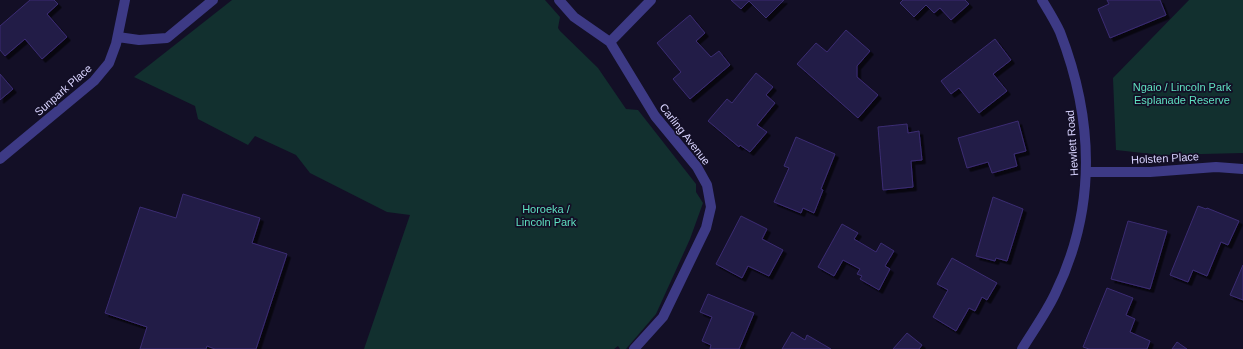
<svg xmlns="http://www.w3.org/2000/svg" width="1243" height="349" font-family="Arial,sans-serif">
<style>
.green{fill:#12302f}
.building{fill:#241b47;stroke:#3b2d73;filter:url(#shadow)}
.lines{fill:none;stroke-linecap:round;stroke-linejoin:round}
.minor{stroke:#3d3a85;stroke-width:10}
.labels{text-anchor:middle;stroke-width:3.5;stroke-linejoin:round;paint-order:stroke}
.park-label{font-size:11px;fill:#5fe0c0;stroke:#130f26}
.street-label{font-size:11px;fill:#d9d4ff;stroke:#130f26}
</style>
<defs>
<filter id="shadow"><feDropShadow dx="3.5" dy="3.5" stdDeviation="0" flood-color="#0009"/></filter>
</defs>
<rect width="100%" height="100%" fill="#130f26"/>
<!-- green -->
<path class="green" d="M232,0h313l15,17 -2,11 2,3 38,37 28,41 12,1 58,74v8l7,11 -13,36 -34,75 -30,35h-6l-2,-3 -4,3h-250l46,-134 -23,-3 -77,-39 -14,-18 -41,-19 -7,9 -50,-26 -3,-13 -61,-29z
M1189,0h54v153l-82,2 -45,-5 -3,-72z"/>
<!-- building -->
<path class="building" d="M30,0h24l4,4 -11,10 20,23 -25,22 -17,-20 -20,17 -5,-6v-24z
M731,0h53l-18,18 -17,-17 -8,8z
M903,0h62l4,4 -18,16 -11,-12 -6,5 -8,-8 -12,12 -14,-14z
M1107,0h53l6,15 -56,23 -12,-29 11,-5z
M690,15l15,18 -9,8 15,16 8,-6 11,14 -40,34 -17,-20 8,-7 -24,-29z
M846,30l24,21 -13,15v11l21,18 -20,23 -61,-54 19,-21 11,9z
M995,39l16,21 -18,14 14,17 -28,22 -20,-25 -8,6 -10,-13z
M756,73l17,14 -7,8 9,8 -18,22 10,7 -17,20 -10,-7 -1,2 -31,-26 19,-22 5,4z
M0,74l13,15 -13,11z
M1018,121l8,30 -12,3 3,12 -25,7 -4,-11 -21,6 -9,-30z
M907,124l1,9 11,-2 3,29 -11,1 2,26 -30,3 -5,-63z
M796,137l39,17 -14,35 2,1 -9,23 -11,-5 -2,5 -27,-11 15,-34 -5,-2z
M183,194l77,24 -8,25 35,11 -31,95h-41l-8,-3 -1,3h-66l7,-22 -42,-14 35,-106 36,11z
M993,197l30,12 -16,52 -11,-3 -1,3 -19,-5z
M1198,206l8,3 1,-1 32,13 -11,24 -7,-3 -14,34 -14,-6 -5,12 -18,-7z
M741,216l26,13 -5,10 21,11 -14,26 -21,-10 -6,12 -26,-14z
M1128,221l39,10 -17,58 -39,-10z
M842,224l16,9 -4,6 22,13 5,-9 13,8 -9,15 5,3 -11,21 -19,-11 2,-3 -5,-2 3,-5 -17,-9 -9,16 -16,-9z
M952,258l45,25 -10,17 -5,-3 -7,14 -6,-3 -13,23 -23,-14 15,-27 -11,-6z
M1243,265v35l-13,-5z
M1107,288l26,10 -7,17 9,4 -5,13 20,9 -3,8h-58l-6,-2z
M708,294l46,19 -15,36h-29l1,-4 -9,-4 10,-24 -12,-5z
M792,332l13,8 2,-5 24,14h-49z
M907,333l15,12 -3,4h-26z
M1177,342l10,7h-15z"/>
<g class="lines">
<!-- minor -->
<path class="minor" d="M559,0l15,17 36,25 45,74 42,51 10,18 4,22 -5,21 -43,89 -29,32
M118,37l21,3 28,-2 46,-38
M610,42l41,-42
M0,159l94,-78 15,-18 7,-19 9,-44
M1087,172h63l66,-5 27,2
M1022,349c11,-18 24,-36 33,-55 42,-86 39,-174 5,-262 -5,-11 -12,-22 -18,-32"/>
</g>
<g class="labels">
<!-- park labels -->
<g class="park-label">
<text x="1182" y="91">Ngaio / Lincoln Park<tspan x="1182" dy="13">Esplanade Reserve</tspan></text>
<text x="546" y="213">Horoeka /<tspan x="546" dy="13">Lincoln Park</tspan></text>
</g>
<!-- street labels -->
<g class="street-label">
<text transform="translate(63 90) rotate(-41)" y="4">Sunpark Place</text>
<text transform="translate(685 134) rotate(52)" y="4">Carling Avenue</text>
<text transform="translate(1072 143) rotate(-94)" y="4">Hewlett Road</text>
<text transform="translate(1165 158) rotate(-3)" y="4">Holsten Place</text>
</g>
</g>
</svg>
